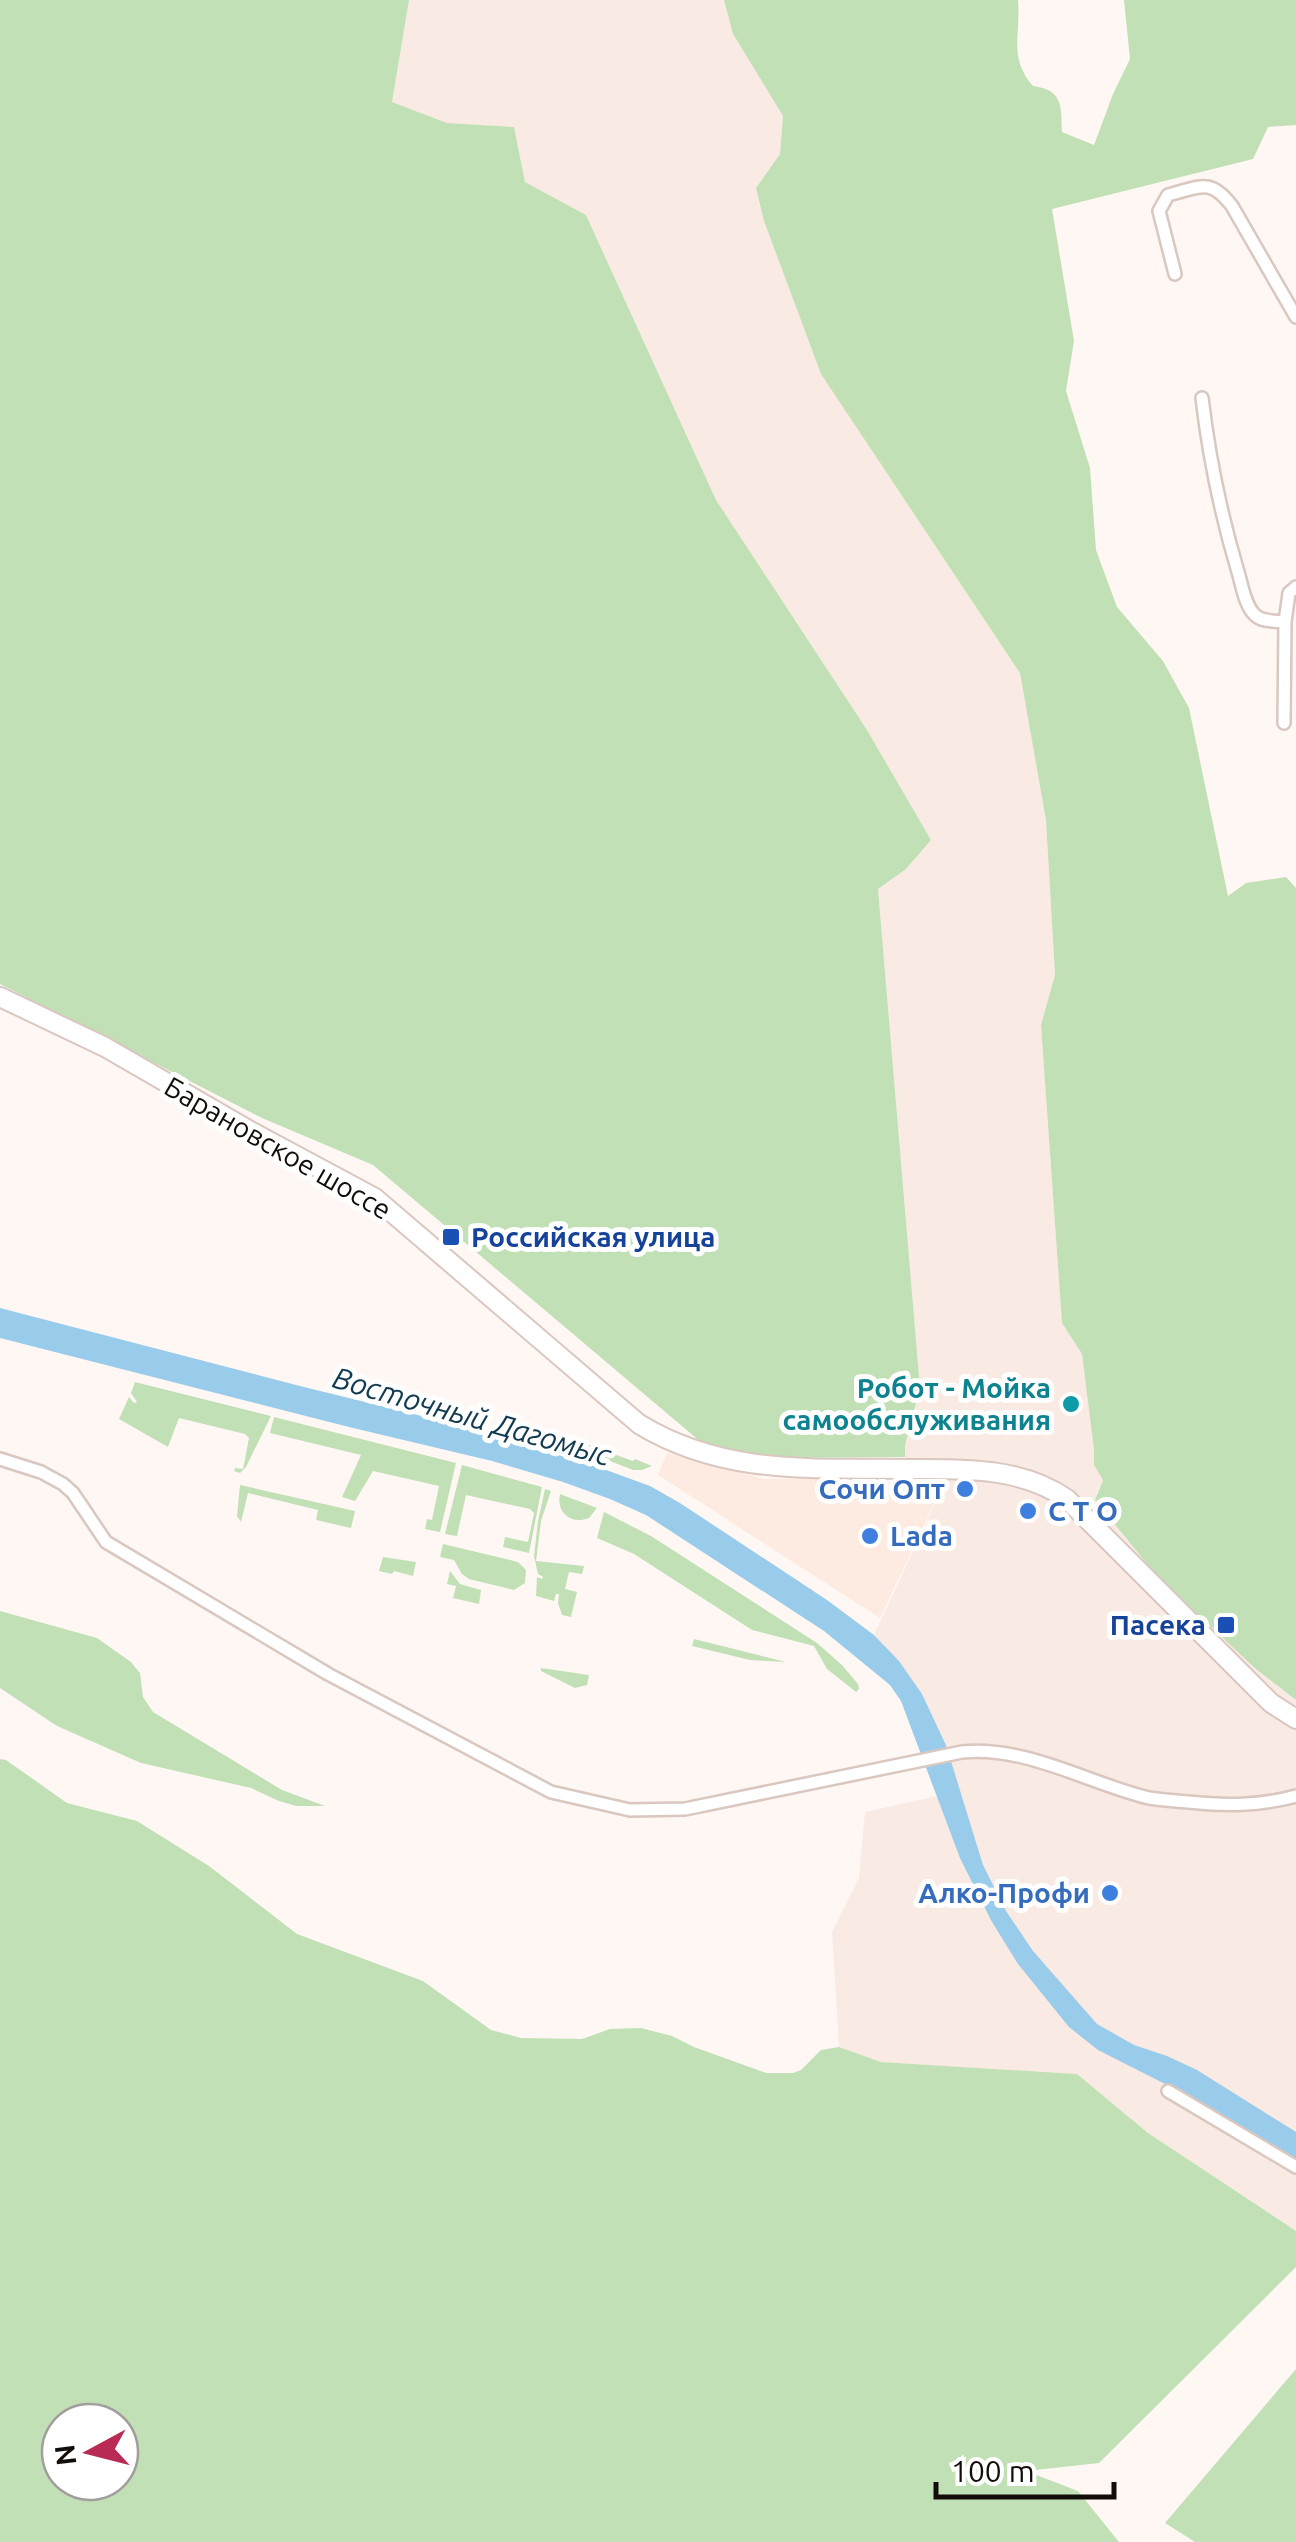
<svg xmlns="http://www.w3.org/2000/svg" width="1296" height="2542" font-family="Ubuntu,sans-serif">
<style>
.commercial{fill:#fdebe1}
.built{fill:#f9eae3}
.green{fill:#c2e0b6;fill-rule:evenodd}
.water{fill:#99cbea}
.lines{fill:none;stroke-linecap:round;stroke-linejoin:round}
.street-casing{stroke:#d9c7c0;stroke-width:16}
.secondary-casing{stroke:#d9c7c0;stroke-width:22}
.street{stroke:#fff;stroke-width:11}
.secondary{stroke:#fff;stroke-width:18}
.transit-dot{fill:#1a4fb4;stroke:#fff;stroke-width:4}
.culture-dot{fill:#0f9aa8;stroke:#fff;stroke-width:4}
.shop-dot{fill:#3f7fe0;stroke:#fff;stroke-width:4}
.labels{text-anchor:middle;stroke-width:10;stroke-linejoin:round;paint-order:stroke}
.street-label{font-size:28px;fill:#130d0a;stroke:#fff}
.transit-label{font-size:28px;font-weight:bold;fill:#164399;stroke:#fff;text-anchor:start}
.culture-label{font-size:28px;font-weight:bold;fill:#0d838f;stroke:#fff;text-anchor:end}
.shop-label{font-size:28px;font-weight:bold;fill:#366cbe;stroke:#fff;text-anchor:end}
.water-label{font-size:30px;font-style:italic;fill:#113a50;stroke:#fff}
</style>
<rect width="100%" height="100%" fill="#fff7f4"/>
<!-- commercial -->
<path class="commercial" d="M667,1453l97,26 52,-1 31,2 36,-3 1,4 27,7 24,14 -55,116 -222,-143z"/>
<!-- built -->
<path class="built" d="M409,0h315l9,34 50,82 -3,38 -24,34 8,33 57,152 199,300 26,147 9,155 -14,50 21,297 20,32 12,96v14l9,16 -7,14 161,176 39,30v531l-148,-98 -71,-59 -196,-12 -42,-15 -7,-115 27,-54 6,-66 86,-19 -6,-51 -23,-48 -23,-33 -25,-26 74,-159 -43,-19v-12l15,-57 -42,-499 28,-20 25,-29 -64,-110 -151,-230 -130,-285 -61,-33 -11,-55 -67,-4 -55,-21z"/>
<!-- green -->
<path class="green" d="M0,0h409l-17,102 55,21 67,4 11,55 61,33 130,285 151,230 64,110 -25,29 -28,20 42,499 -15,57v12l-138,1 -65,-15 -329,-278 -111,-47 -262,-134z
M724,0h294c3,34 -10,57 15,86 30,4 28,19 29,46l32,13 19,-51 17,-35 -6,-59h172v125l-28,2 -15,32 -201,50 22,132 -8,50 24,77 6,82 21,57 46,54 26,47 39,188 18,-13 40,-6 10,11v812l-39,-30 -100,-94 -62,-76 8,-20 -9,-15v-15l-12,-96 -20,-31 -21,-298 14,-50 -9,-155 -26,-147 -199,-299 -57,-153 -8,-33 24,-34 3,-38 -50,-82z
M135,1382l136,34 -25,51 -6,6 -6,-2 1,-3 8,1 6,-31 -4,-4 -66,-16 -11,29 -49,-28 10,-22 5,6 3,-1 -6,-9z
M274,1417l182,46 -16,69 -15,-3 2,-10 5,1 7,-34 -66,-15 -18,30 -13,-4 19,-42 -91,-22z
M580,1442l53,19 2,-2 17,7 -10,4h-9l-56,-22z
M462,1465l80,22 -13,66 -26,-6 2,-10 23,5 6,-29 -4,-4 -64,-14 -9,41 -12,-2z
M240,1485l115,26 -4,17 -35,-8 2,-10 -70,-17 -7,29 -4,-6z
M545,1489l6,2 -10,30 -5,40 48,5 -2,8 -13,-2 -4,17 12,3 -6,25 -9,-2 -4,-12 1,-9h-3l-2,7 -18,-5 1,-19 5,2 1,-2 -5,-3 -4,-18 4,-35z
M560,1494l37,14 -8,10c-18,7 -33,-5 -29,-24z
M604,1512l47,24 166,107 25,22 16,19 1,5 -3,3 -29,-23 -13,-23 -62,-16 -118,-76 -37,-16z
M443,1544l75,18 8,8 -1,13 -11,7 -45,-11 -7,-5 -8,-14 -14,-3z
M383,1557l33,5 -3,14 -19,-5 -2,3 -13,-3z
M450,1571l10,13 21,6 -2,14 -26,-6 3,-12 -9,-2z
M0,1611l97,27 34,24 9,11 3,24 10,15 129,78 43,16h-29l-17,-5 -28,-13 -110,-25 -84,-37 -57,-38z
M694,1639l92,23 -36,-2 -58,-14z
M541,1668l48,7 -2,10 -12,3 -34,-17z
M0,1759l6,1 61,43 70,18 72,45 88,68 126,47 68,49 30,8 61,1 28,-10 31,-1 31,8 22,11 72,26h27l8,-3 20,-20 18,-3 42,15 196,12 71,59 148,98v36l-197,196 -73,8 52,20 41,51h-1119zM60,2422h60v60h-60z
M1296,2369v173h-101l-30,-19z"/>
<!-- water -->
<path class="water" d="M0,1308l300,78 235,58 115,42 30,17 147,97 47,35 25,26 23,33 24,51 37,120 23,46 27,40 64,73 37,21 33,11 30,14 99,62v27l-117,-68 -81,-41 -29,-23 -51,-63 -26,-42 -32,-64 -59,-157 -11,-16 -66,-54 -178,-116 -36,-16 -47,-17 -71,-21 -143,-34 -349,-89z"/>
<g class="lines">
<defs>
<path id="street" d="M1175,274l-16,-63 9,-16c32,-8 42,-18 64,11l64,111
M1202,398c7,59 19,117 36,174 4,13 7,34 17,43 7,7 20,6 30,7
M1284,723l1,-101 4,-29 7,-6
M0,1459l41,13 22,12 10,9 33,49 222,132 223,118 79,18 55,-1 277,-57c66,-6 125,31 187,46 13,2 26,3 39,4 38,4 71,4 108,-6
M1168,2091l128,76"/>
<path id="secondary" d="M0,997l105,50 147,85 123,66 264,226c88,54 183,43 282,45 51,0 102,0 146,30l204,204 25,16"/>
</defs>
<!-- street casing -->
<use href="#street" class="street-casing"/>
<!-- secondary casing -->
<use href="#secondary" class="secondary-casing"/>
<!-- street -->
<use href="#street" class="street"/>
<!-- secondary -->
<use href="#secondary" class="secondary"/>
</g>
<!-- markers -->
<g class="transit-dot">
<rect x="441" y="1227" width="20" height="20" rx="5"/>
<rect x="1216" y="1615" width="20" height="20" rx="5"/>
</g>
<circle class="culture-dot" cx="1071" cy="1404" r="10"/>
<g class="shop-dot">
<circle cx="965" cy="1489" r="10"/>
<circle cx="1028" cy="1511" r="10"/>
<circle cx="870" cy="1536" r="10"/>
<circle cx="1110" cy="1893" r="10"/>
</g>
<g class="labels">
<!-- street labels -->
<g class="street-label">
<text transform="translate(278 1148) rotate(30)" y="10">Барановское шоссе</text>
</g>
<!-- transit labels -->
<g class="transit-label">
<text x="471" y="1247">Российская улица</text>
<text x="1206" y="1635" text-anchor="end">Пасека</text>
</g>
<!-- culture labels -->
<g class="culture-label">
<text x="1051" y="1398">Робот - Мойка<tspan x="1051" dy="32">самообслуживания</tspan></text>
</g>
<!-- shop labels -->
<g class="shop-label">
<text x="945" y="1499">Сочи Опт</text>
<text x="1048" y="1521" text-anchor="start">С Т О</text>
<text x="890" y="1546" text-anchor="start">Lada</text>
<text x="1090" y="1903">Алко-Профи</text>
</g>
<!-- water labels -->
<g class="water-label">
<text transform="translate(472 1417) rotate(16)" y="10">Восточный Дагомыс</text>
</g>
</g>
<!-- north arrow -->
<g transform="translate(90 2452) rotate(263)"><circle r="48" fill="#ffffff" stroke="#a19e9d" stroke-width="2.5"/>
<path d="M0-8L18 38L0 25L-18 38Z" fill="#b92a55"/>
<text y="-15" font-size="28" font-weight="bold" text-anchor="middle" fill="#130d0a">N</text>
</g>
<!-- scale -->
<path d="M936 2482v15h178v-15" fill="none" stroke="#130d0a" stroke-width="5"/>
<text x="951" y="2482" font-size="30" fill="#130d0a" stroke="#ffffff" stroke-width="8" paint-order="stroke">100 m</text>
</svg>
